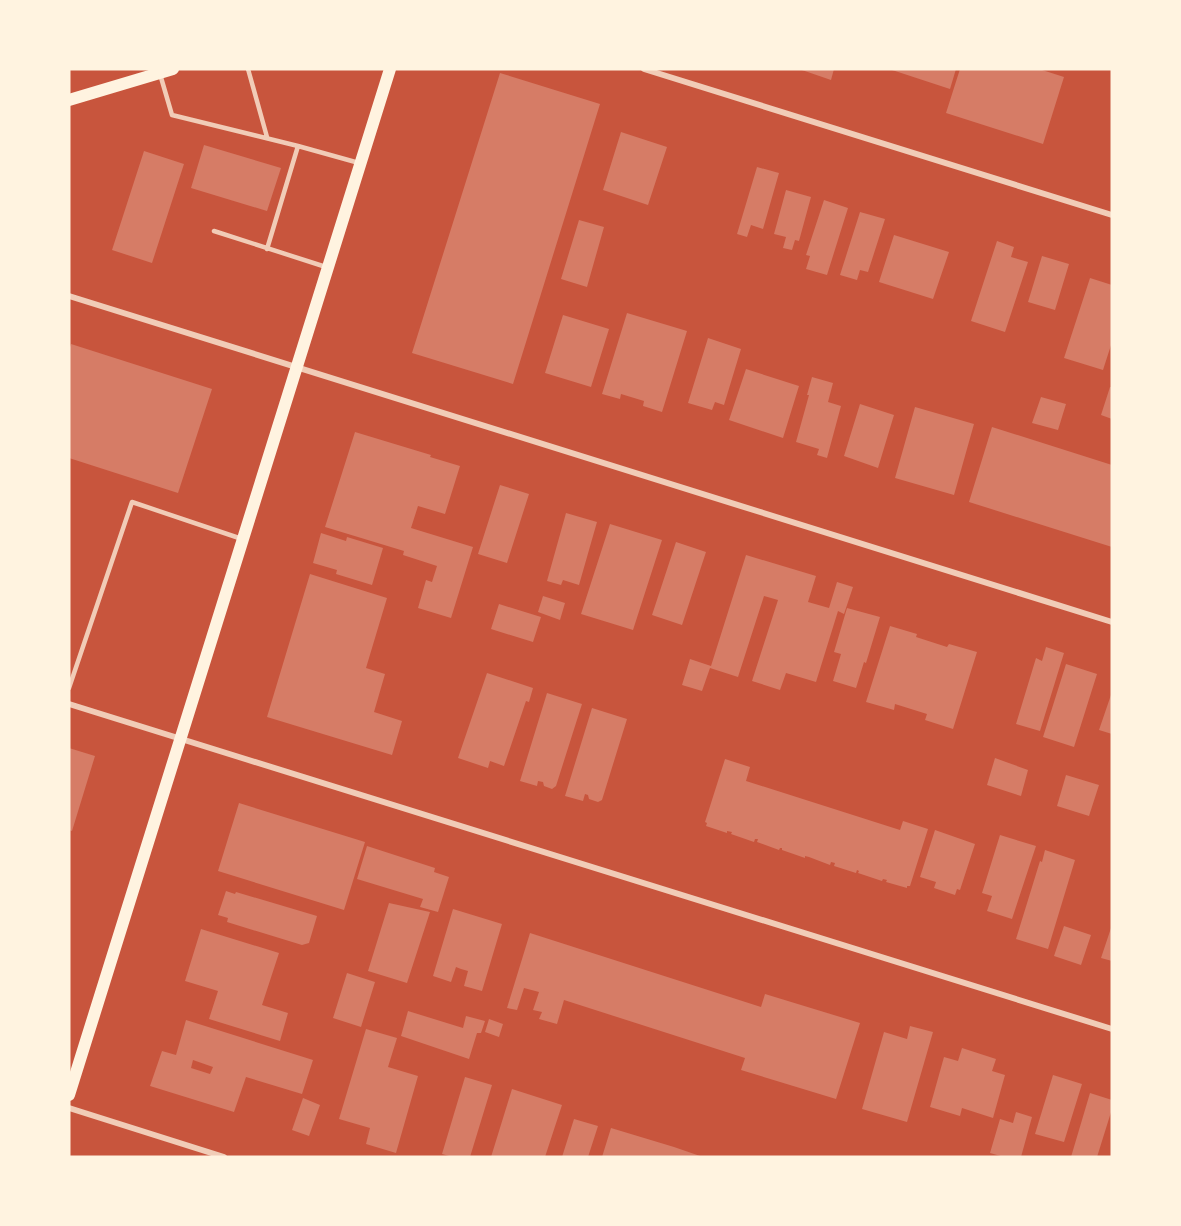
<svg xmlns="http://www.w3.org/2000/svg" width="1181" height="1226" font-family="Signika,sans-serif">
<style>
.building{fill:#d67c66;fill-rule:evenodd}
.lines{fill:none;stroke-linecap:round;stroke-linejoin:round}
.service{stroke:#f1ccb7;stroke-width:4.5}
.minor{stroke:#f1ccb7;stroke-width:6}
.secondary{stroke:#fff3e0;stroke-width:12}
</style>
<rect width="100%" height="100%" fill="#c8553d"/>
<!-- building -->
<path class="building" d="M799,69h35l-3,11z
M889,69h67l-6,20z
M960,69h79l25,8 -21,67 -97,-31z
M500,73l100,31 -87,280 -101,-31z
M621,132l46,15 -19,58 -45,-15z
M204,145l77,23 -14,43 -76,-23z
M144,151l40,13 -32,99 -40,-13z
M757,167l22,6 -16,56 -12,-4 -4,12 -10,-3z
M786,190l25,7 -12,44 -4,-1 -3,10 -9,-2 3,-11 -12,-3z
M824,200l24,8 -21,67 -21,-6 4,-13 -4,-1z
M860,212l25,7 -17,53 -8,-2 -3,10 -17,-5z
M579,220l25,7 -17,60 -26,-8z
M894,235l55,17 -16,47 -54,-17z
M997,241l17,6 -3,10 17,5 -23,70 -34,-11z
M1042,256l27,8 -14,46 -27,-8z
M1090,278l22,7v57l-9,28 -39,-12z
M627,313l60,18 -25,81 -19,-6 1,-5 -23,-7 -1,5 -18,-5z
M563,315l46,14 -18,58 -46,-14z
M708,338l33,11 -17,56 -9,-3 -3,8 -24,-7z
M71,344l141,45 -34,104 -109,-35v-108z
M746,369l53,17 -16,52 -54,-18z
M812,377l21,6 -5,19 13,4 -14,52 -10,-3 2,-6 -23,-7 13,-47h-2z
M1110,387h2v32l-11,-4z
M1041,397l25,7 -8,26 -26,-7z
M860,404l34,11 -16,53 -34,-12z
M915,407l59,17 -20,71 -59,-17z
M992,427l120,38v82l-143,-45z
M355,432l76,23 -1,2 30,9 -15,48 -27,-8 -7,22 62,19 -22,71 -33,-10 8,-28 6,2 5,-16 -34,-11 1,-4 -79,-24z
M500,485l29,9 -22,69 -29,-9z
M566,513l31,9 -18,63 -16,-5 -2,5 -14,-4z
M610,524l52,16 -29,90 -52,-16z
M321,533l25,8 1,-4 36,11 -11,37 -36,-11 1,-4 -24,-7z
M676,542l30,10 -24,73 -30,-10z
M746,555l70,21 -8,26 21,6 8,-26 16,5 -9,27 -6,-3 -22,71 -30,-9 -6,17 -28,-9 26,-81 -14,-4 -26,81 -28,-9 -8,23 -20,-6 8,-26 21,7z
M310,574l77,24 -21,70 19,6 -11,38 28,9 -10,34 -125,-38z
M543,596l22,7 -5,17 -22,-8z
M499,604l42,13 -8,25 -42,-13z
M847,608l33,9 -14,46 -2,-1 -8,26 -23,-7 8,-27 -7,-2z
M890,626l27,8 -1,3 31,10 2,-3 28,8 -24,77 -28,-9 2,-6 -32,-10 -1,6 -28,-8z
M1046,647l18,6 -24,78 -24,-7 20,-66 6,3z
M1066,664l31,10 -23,73 -31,-10z
M487,673l46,15 -4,14 -3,-1 -22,65 -14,-5 -2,7 -30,-10z
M1112,692v42l-13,-4z
M547,693l35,11 -26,82 -4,3 -8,-3 -1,-4 -5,-1 -1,5 -17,-5z
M592,708l35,11 -25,81 -4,2 -9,-3 -1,-4 -3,-1 -2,7 -18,-5z
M69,748l26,8 -23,75 -3,-1z
M995,758l33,12 -7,26 -34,-11z
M725,759l25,8 -4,14 154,49 3,-9 25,8 -18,57h-3v2l-21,-6 1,-2 -4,-1 -1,2 -24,-8 1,-2 -2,-1 -1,3 -22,-7 1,-3 -4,-1 -1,3 -21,-8 -4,-1v2l-23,-8v-2h-2l-1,2 -22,-8 1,-3h-3l-1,3 -23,-8 1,-2 -5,-1v2l-21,-7 1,-3 -2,-1z
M1066,775l33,10 -10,31 -32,-10z
M239,803l126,39 -21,68 -126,-39z
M935,830l40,14 -15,46 -3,-1 -2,6 -21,-7 2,-6 -16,-5z
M1000,835l36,11 -24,73 -25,-8 5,-15 -10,-3z
M367,846l68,22 -1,4 15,5 -11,35 -18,-5 3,-8 -66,-20z
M1045,850l30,10 -27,89 -32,-10 24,-78 2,1z
M226,891l9,3 1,-2 81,24 -8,27 -7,2 -75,-23 1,-4 -10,-3z
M389,903l41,9 -23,71 -39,-12z
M453,909l49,15 -20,67 -18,-5 4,-15 -7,-2 -5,-2 -5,15 -18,-6z
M1112,925v36l-11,-3z
M1064,926l27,9 -10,30 -27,-9z
M201,929l78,24 -17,52 26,8 -8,28 -71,-22 9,-28 -33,-10z
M530,933l231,74 4,-13 95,29 -24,76 -95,-29 4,-12 -181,-58 -7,24 -18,-5 3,-7 -9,-2 6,-18 -15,-4 -7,22 -10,-2z
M347,973l28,9 -14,45 -28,-9z
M408,1011l55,17 3,-12 19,5 -4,12h-4l-8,26 -68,-23z
M489,1019l14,5 -4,13 -14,-5z
M186,1020l127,40 -11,34 -56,-17 -12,35 -84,-26 12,-35 14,4zM193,1060l20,7 -3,7 -19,-6z
M910,1026l23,6 -26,90 -45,-13 22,-77 23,7z
M366,1029l31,9 -9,29 30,9 -22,77 -30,-9 4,-16 -31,-9z
M962,1048l34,11 -4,12 13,4 -12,43 -31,-10 -2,8 -30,-9 14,-50 14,4z
M1053,1075l29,9 -18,58 -29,-8z
M465,1077l27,8 -22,72h-17l-11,-3z
M512,1089l50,16 -17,52h-54z
M1090,1093l22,7v9l-15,48h-26z
M303,1098l17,7 -11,31 -17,-6z
M1016,1112l16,5 -11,40h-17l-14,-4 10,-34 13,4z
M574,1119l24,7 -10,31h-26z
M611,1128l63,19 29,10h-101z"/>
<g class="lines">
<!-- service -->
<path class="service" d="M248,69l19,68
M160,74l12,41 126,31 -31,103
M298,146l61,17
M214,231l112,36
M69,688l63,-186 110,37"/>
<!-- minor -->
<path class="minor" d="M644,69l468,146
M69,296l1043,326
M69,704l1043,325
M69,1108l155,49"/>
<!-- secondary -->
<path class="secondary" d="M69,100l104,-31
M69,1095l321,-1026"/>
</g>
<!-- border -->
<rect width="1181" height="1226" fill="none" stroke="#fff3e0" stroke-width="141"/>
</svg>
